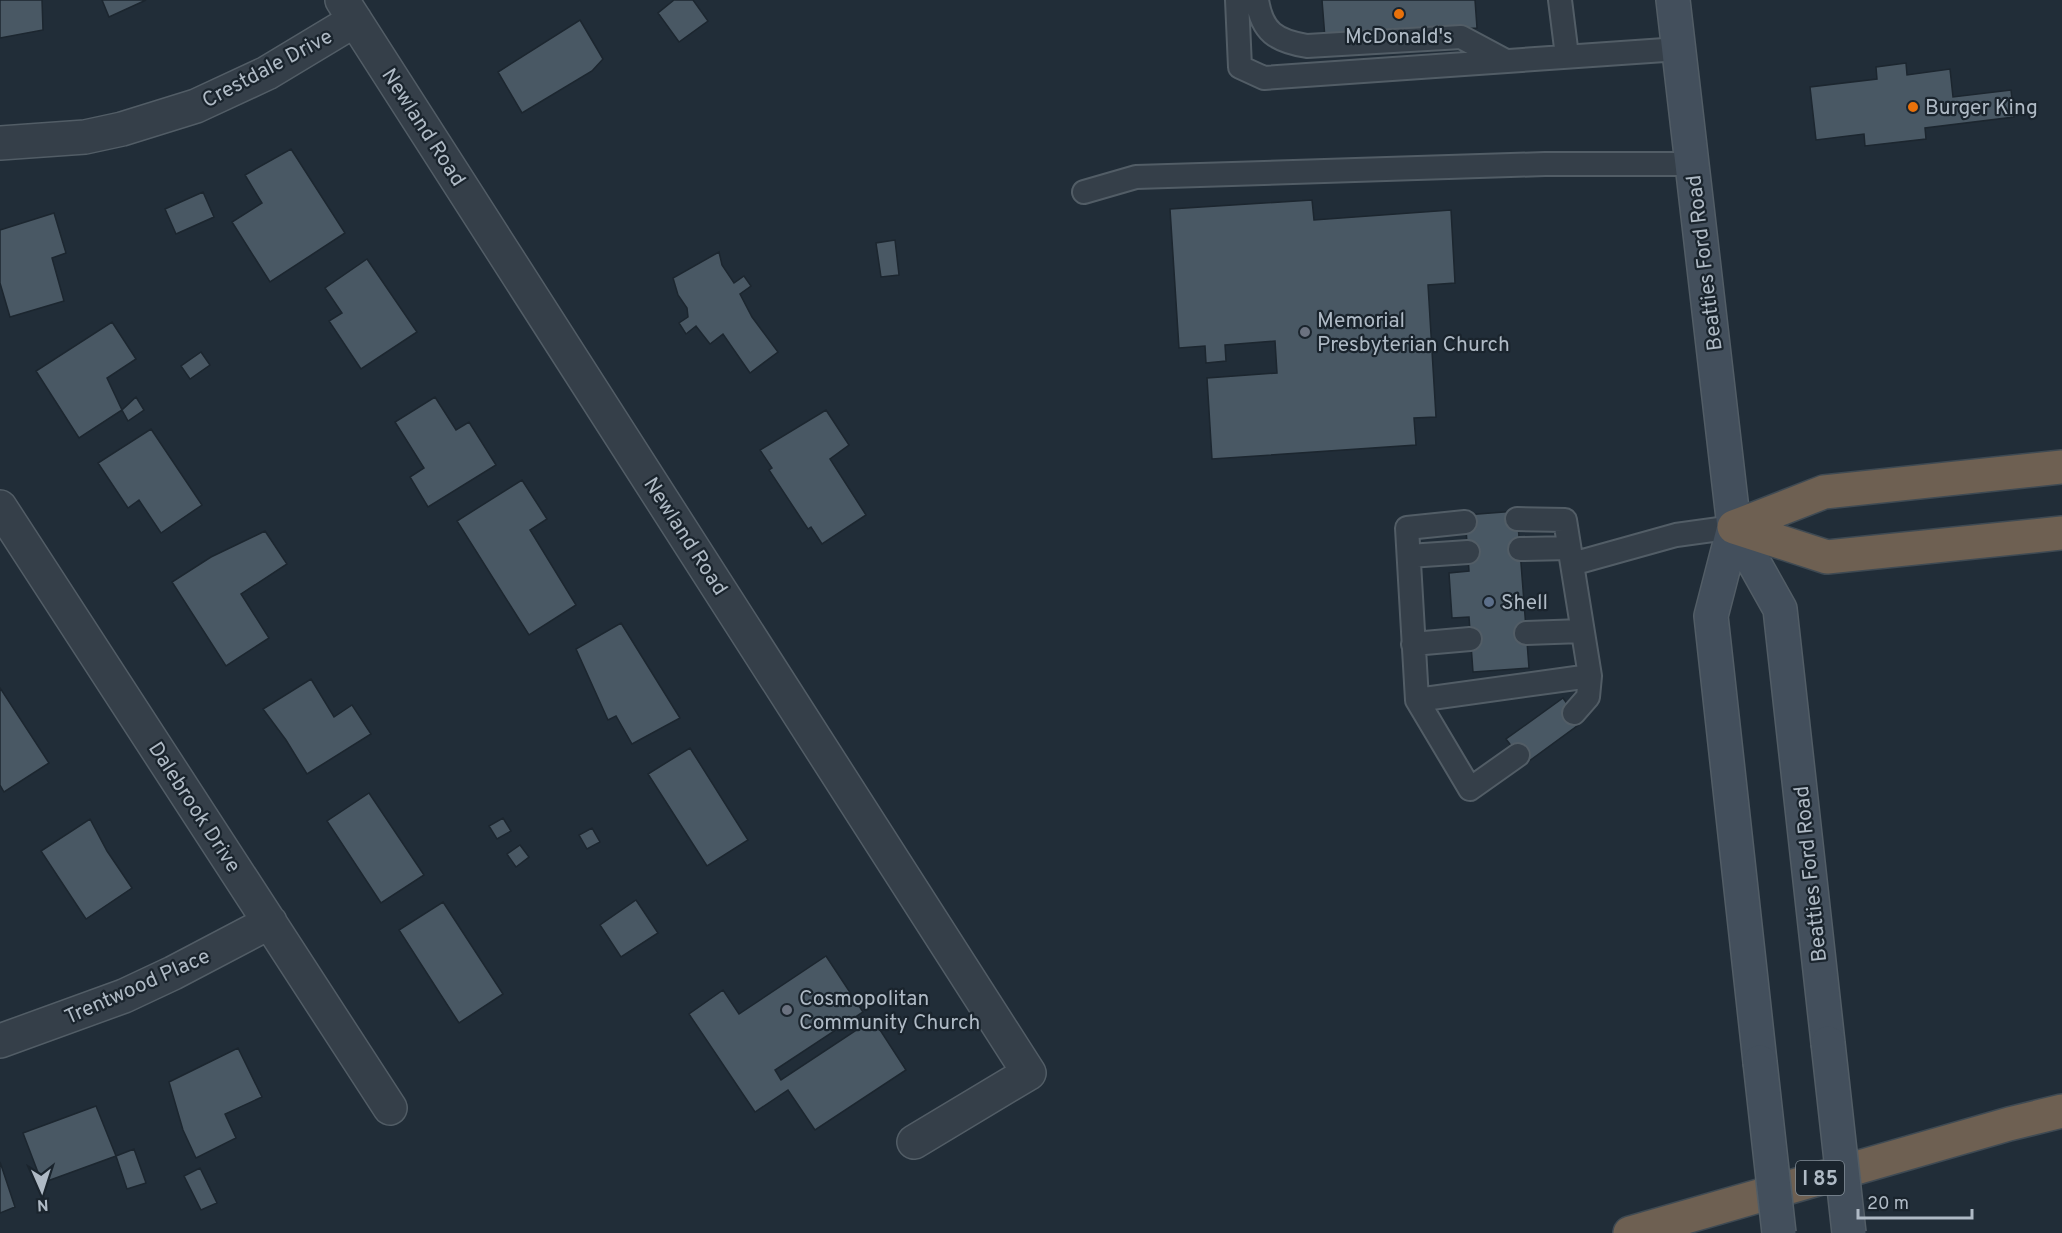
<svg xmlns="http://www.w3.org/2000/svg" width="2062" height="1233" font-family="Overpass,sans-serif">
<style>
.building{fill:#495864;stroke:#1c262f;stroke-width:1.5}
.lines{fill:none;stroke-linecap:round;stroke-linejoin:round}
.service-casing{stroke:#525d66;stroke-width:26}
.minor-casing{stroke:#525d66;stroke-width:36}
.secondary-casing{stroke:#525d66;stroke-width:36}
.motorway-casing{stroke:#3f4a53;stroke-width:36}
.service{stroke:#353f49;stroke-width:22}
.minor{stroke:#353f49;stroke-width:33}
.secondary{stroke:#434f5c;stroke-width:33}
.motorway{stroke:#6e6052;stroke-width:33}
.secondary-bridge-casing{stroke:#525d66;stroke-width:36;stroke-linecap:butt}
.secondary-bridge{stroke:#434f5c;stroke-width:33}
.food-dot{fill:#e8710a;stroke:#1a242d;stroke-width:2}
.worship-dot{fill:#6b7280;stroke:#1a242d;stroke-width:2}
.service-dot{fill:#5c6f8a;stroke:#1a242d;stroke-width:2}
.labels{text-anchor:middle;stroke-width:4.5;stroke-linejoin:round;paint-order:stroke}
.shield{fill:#1a242d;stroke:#828d97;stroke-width:1.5}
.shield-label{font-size:20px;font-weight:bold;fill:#afbac5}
.poi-label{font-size:21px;fill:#afbac5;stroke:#1a242d;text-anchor:start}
.street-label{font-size:21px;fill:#afbac5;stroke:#1a242d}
</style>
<rect width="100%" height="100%" fill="#212d38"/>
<!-- building -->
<path class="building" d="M0,0h42l1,30 -43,8z
M102,0h44l-37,17z
M674,0h19l15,21 -29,21 -21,-29z
M1322,0h153l2,28 -152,10z
M580,20l23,39 -11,12 -70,42 -24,-41z
M1906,63l1,12 43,-6 3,28 58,-7 3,27 -89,11 1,11 -61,7 -1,-12 -48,6 -6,-53 67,-8 -1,-12z
M291,149l54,84 -75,49 -38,-60 30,-19 -17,-28z
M203,192l11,25 -38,17 -11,-25z
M1312,200l2,20 137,-10 4,73 -27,2 8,132 -22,1 2,27 -204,14 -5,-81 70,-5 -2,-32 -50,4 1,16 -20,2 -1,-17 -26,2 -9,-139z
M54,213l12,40 -14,5 12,43 -54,16 -10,-34v-53z
M895,240l4,35 -18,2 -5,-34z
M719,252l3,13 12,18 10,-7 7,10 -11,8 12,23 26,35 -28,21 -27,-39 -13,10 -14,-18 -10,8 -7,-11 9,-6 -1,-9 -9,-13 -5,-17z
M367,259l50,73 -56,37 -32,-48 13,-8 -17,-25z
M112,322l24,37 -29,19 15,32 -43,28 -43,-67z
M201,352l9,13 -20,14 -9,-13z
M136,397l8,13 -16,11 -6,-11z
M435,397l21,33 13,-8 27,43 -68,42 -18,-30 14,-9 -29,-46z
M826,410l23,35 -19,14 36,56 -44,29 -11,-17 -3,2 -39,-59 3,-2 -12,-18z
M151,429l51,76 -41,28 -22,-33 -11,8 -30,-45z
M522,480l25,39 -17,11 46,75 -47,30 -72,-114z
M1517,511l12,157 -56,4 -4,-55 -17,1 -3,-45 20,-2 -4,-56z
M265,531l22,33 -46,30 28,44 -43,28 -54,-84 39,-25z
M621,623l59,95 -48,26 -16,-28 -8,4 -32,-71z
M311,679l23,38 18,-12 19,29 -64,40 -21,-34 -23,-31z
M0,688l49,75 -45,29 -4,-7z
M1563,698l18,25 -56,41 -19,-25z
M690,748l58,92 -41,26 -59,-92z
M369,793l55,82 -43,28 -54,-82z
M503,818l8,13 -14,8 -8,-13z
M90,819l17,32 25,37 -46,31 -45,-68z
M592,828l8,14 -13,7 -8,-14z
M520,845l9,12 -13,10 -9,-13z
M636,900l22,33 -37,24 -21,-32z
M443,902l60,92 -44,29 -60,-93z
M826,956l37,56 -88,58 6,10 92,-61 33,51 -91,60 -27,-40 -33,22 -66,-98 34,-24 16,24z
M238,1048l24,49 -37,17 11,24 -40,20 -13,-28 -14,-48z
M96,1106l20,50 -74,27 -19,-50z
M134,1149l12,34 -19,6 -11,-33z
M0,1162l15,45 -15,6z
M200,1168l17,35 -16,7 -17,-34z"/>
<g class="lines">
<defs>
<path id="service" d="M1237,0l3,67 24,11 415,-29
M1257,0c5,32 19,41 50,46l154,-9 43,23
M1560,0l7,56
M1084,192l52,-15 409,-13h147
M1517,519l48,1 7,44
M1465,522l-58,6 10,172 173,-24 -18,-112 104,-29 58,-8
M1520,549l49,-1
M1409,556l59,-4
M1526,633l56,-2
M1413,644l57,-5
M1417,700l53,89 48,-34
M1574,713l14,-16 2,-21"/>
<path id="minor" d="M342,0l687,1073 -115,69
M0,143l85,-6 37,-8 74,-23 71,-33 88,-53
M0,507l390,601
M0,1041l124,-45 49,-23 97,-51"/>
<path id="secondary" d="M1673,0l61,527 -23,89 49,446
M1734,527l46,82 48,434"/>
<path id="motorway" d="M1734,527l90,-35 238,-25
M1734,527l93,30 235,-24
M1630,1233l379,-109 53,-13"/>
</defs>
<!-- service casing -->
<use href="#service" class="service-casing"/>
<!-- minor casing -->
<use href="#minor" class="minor-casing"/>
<!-- secondary casing -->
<use href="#secondary" class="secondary-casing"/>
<!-- motorway casing -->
<use href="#motorway" class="motorway-casing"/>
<!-- service -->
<use href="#service" class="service"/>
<!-- minor -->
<use href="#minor" class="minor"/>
<!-- secondary -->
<use href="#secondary" class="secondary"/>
<!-- motorway -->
<use href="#motorway" class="motorway"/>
<defs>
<path id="secondary-bridge" d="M1828,1043l21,190
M1760,1062l19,171"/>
</defs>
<!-- secondary-bridge casing -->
<use href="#secondary-bridge" class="secondary-bridge-casing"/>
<!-- secondary-bridge -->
<use href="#secondary-bridge" class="secondary-bridge"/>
</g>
<!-- markers -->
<g class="food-dot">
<circle cx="1399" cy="14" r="6"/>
<circle cx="1913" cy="107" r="6"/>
</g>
<g class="worship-dot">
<circle cx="1305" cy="332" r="6"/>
<circle cx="787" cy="1010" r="6"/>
</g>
<circle class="service-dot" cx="1489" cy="602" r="6"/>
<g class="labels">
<!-- shield labels -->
<rect class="shield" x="1796" y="1161" width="48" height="34" rx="4.5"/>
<g class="shield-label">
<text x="1820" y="1185">I 85</text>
</g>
<!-- poi labels -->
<g class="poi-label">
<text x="1399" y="43" text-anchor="middle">McDonald's</text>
<text x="1925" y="114">Burger King</text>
<text x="1317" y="327">Memorial<tspan x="1317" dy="24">Presbyterian Church</tspan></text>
<text x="1501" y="609">Shell</text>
<text x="799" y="1005">Cosmopolitan<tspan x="799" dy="24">Community Church</tspan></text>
</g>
<!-- street labels -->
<g class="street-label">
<text transform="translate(267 68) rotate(-28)" y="7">Crestdale Drive</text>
<text transform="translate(424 127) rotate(57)" y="7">Newland Road</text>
<text transform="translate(1704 263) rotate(-97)" y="7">Beatties Ford Road</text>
<text transform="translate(686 536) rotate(57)" y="7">Newland Road</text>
<text transform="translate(195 807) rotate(57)" y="7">Dalebrook Drive</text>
<text transform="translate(1810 874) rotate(-96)" y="7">Beatties Ford Road</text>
<text transform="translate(137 986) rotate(-24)" y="7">Trentwood Place</text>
</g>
</g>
<!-- north arrow -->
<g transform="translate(42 1191) rotate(177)" stroke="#1a242d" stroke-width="4.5" paint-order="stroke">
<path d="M0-4.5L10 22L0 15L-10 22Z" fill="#afbac5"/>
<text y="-9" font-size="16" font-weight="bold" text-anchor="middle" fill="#afbac5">N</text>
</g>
<!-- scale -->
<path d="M1858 1209v9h114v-9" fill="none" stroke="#afbac5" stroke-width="3"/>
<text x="1867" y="1209" font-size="18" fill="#afbac5" stroke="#1a242d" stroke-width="4.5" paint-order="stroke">20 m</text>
</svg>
